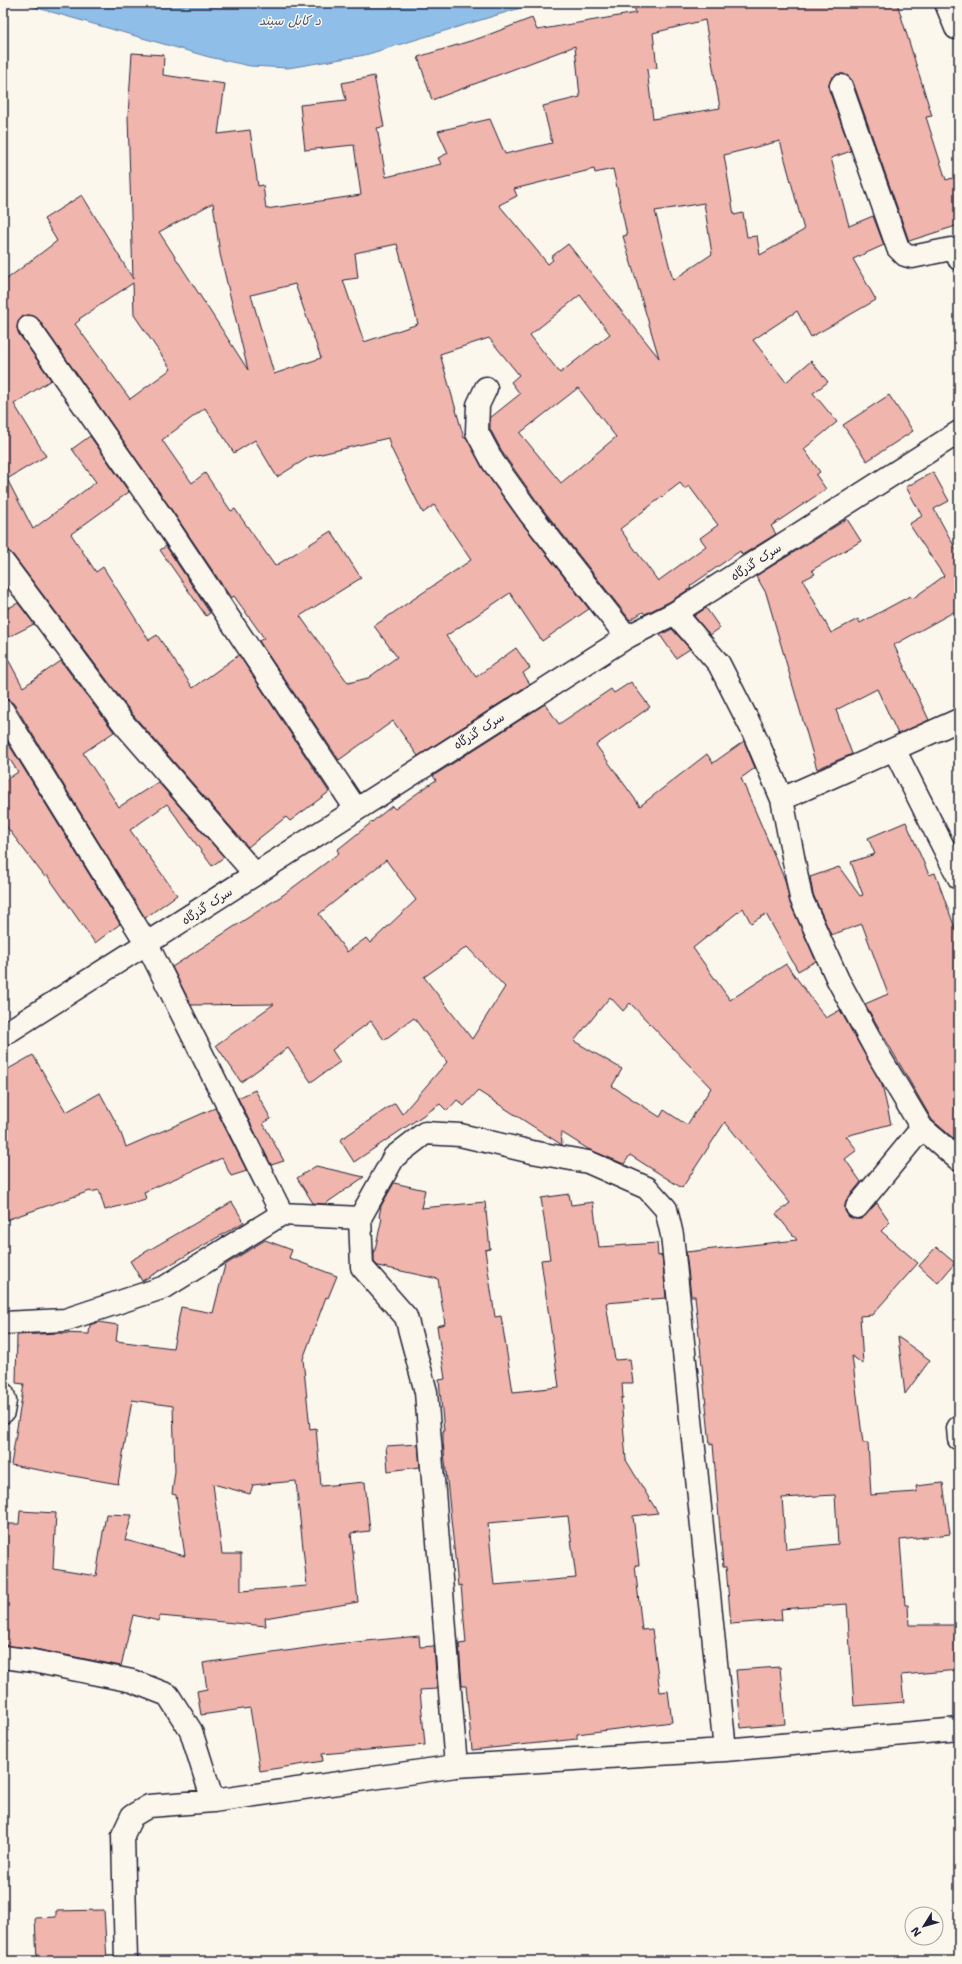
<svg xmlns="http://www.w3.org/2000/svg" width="962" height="1964" font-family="'Shantell Sans','Playpen Sans Arabic',sans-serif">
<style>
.water{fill:#8fbee9;stroke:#6380a3}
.building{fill:#f0b5ac;stroke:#22223b;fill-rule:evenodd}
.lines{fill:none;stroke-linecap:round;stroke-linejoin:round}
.street-casing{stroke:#22223b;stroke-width:25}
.secondary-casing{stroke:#22223b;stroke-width:25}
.street{stroke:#fbf7ec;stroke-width:22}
.secondary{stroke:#fbf7ec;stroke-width:22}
.labels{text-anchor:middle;stroke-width:3;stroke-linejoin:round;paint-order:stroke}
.street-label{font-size:12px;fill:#22223b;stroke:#fbf7ec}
.water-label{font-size:13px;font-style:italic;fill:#485978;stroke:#fbf7ec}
</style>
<rect width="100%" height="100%" fill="#fbf7ec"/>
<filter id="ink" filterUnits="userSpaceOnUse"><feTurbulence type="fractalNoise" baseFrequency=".025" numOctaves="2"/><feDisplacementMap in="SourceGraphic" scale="8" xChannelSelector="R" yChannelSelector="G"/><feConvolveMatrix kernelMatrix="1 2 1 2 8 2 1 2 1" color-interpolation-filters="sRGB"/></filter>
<g filter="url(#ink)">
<!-- water -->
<path class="water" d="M20,3h517l-172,52 -77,13 -38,-2 -41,-9z"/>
<!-- building -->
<path class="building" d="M633,3h105v3l13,-3h146l35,113 -6,1 20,63 13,-4v49l-50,16 -56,-159 -4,-5 -5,-3h-7l-5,4 -3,5v7l22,61 -20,7 18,68 24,-10 11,29 -31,14 23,41 -65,37 -14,-26 -44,29 33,42 25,-21 17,21 -15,11 24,29 -33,27 16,23 -4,3 10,14 -55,37 5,8 -34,21 -2,-4 -50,35 1,2 -22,14 -24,12 -2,-2 -13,8 -89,-113 -37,-52 -14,-26v-11l30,-24 -9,-12 8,-7 -30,-37 -49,16 24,84 2,-1 17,32 38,53 68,87 -47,32 -32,-48 -64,43 30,41 40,-29 14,20 -7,5 7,11 -112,72 -25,-35 -54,39 -80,-119 5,-3 -30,-42 -3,2 -62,-92 -130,-186 -5,-4 -6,-1 -6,2 -4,5 -1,6 2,6 32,46 -37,24 32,52 -39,23 26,50 63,-47 -24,-33 18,-13 39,56 -58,42 25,38 7,-5 46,73 8,-5 36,53 46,-33 90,137 -39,29 -4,-4 -38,30 -114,-131 -121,-161 -8,-5 -2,-5v-263l54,-41 -13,-22 38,-24 51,84 -5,-163 4,-63 32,2 -1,20 62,9 -7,50 32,-4 8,56 5,-1 3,24 95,-14 -7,-50 -49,5 -5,-45 46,-5 -4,-17 32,-7 10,51 -7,1 9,49 55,-13 -3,-6 10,-5 -10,-22 52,-12 15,35 47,-11 -9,-37 37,-9 -5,-51 -143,54 -14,-43 62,-19 52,-20 5,12 99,-17zM705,20l15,88 -67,11 -6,-50 10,-1 -4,-35zM780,141l24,89 -44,25 -3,-19 -10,1 -4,-24 -9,2 -10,-60zM594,169l1,4 18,-4 14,66 -4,1 36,122 -91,-114 -17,13 2,3 -5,4 -49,-59 18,-9 -3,-7zM213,203l7,51 28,116 -89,-138zM704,203l8,51 -39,26 -18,-69zM397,244l21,80 -54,18 -21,-62 15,-2 -3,-25zM133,283l1,32 37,54 -41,30 -55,-75 5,-4 -1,-1zM295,284l26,74 -47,16 -23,-79zM580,295l30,39 -50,39 -30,-38zM578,388l38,49 -55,46 -41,-50zM205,408l29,45 21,-13 22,37 32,-20 79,-19 3,10 32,65 11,-8 37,55 -97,66 23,31 -29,21 -20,5 -48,-67 61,-38 -30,-47 -56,35 -40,-57 -4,2 -26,-38 -13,10 -30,-43zM680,483l5,6 4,-3 29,39 -18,13 6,8 -48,35 -38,-52z
M889,395l24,36 -46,30 -24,-36z
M933,472l16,29 -15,8 25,46v54l-65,36 35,75 -31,14 -21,-45 -41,21 16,44 -35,15 -51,-176 -10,-17 91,-57 14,22 -49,29 3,4 -12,6 28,53 27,-14 2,4 50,-27 2,3 32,-23 -35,-52 13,-8 -16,-29z
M166,546l44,67 -4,3 -46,-66z
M18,603l16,21 -31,16v-29z
M706,608l14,20 -10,7 -16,-19z
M672,629l18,20 -14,9 -16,-23z
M3,650l20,37 38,-26 53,71 -31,21 36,54 39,-25 66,75 -12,9 -45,-62 -37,26 47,65 -32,23 -131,-214 -5,-4 -6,-1z
M631,682l19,25 -54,38 44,61 67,-52 6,9 31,-22 11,27 -14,10 44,102 5,23 26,58 -18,10 -32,-57 -15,9 -8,-15 -50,40 37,52 56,-36 40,54 14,-8 42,75 9,39 -45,12 11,14 -12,9 16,23 -14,17 -2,6v6l4,6 6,2h6l16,-16 13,19 -9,9 37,32 -46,52 -12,1 3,48 -11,-8 11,87h5l3,52 46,-3 -1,-6 27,-3 7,51 -50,6 5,65h3l1,20h50v45l-58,5 3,27 -50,4 -7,-102 -66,5 1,11 -51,4 -5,-57h-3l-10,-123 -3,1 -15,-149h-4l-5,-44 111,-12 -21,-26 14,-11 -65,-81 -43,66 -52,-33 -6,9 -36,-15 -27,-17 1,13 -84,-54 -14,15 -7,-6 -10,11 -7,-7 -86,58 -14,-22 55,-37 7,11 45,-52 -33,-44 -30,22 -13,-19 -39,29 8,12 -29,20 -23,-34 -47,34 -25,-37 58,-41 -83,1 -19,-38 111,-72 56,-42 -2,-3 55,-44 3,3 41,-29 -3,-4 112,-72 14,20 52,-35 3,4zM386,860l30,40 -46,43 -4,-5 -19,14 -28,-38zM467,947l38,40 -33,52 -48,-62zM610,997l13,14 7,-8 81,85 -24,37 -23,-15 -4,7 -48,-31 10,-17 -48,-28zM835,1495l3,49 -52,5 -4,-51z
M3,735l117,189 -25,19 -48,-68 -2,2 -42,-55v-40l15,-10 -15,-23z
M906,822l23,53 6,-2 24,66v204l-27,-23 -67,-116 23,-10 -26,-70 -31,11 -18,-41 -3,-17 29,-10 21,29 3,-1 -12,-33 24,-8 -7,-16z
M33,1055l33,57 34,-19 19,35 7,19 89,-39 32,63 -16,5 -9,-18 -78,34 2,7 -41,11 -6,-20 -8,2 -1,-1 -87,30v-149z
M255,1090l16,29 -8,4 21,38 -13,4 -33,-67z
M316,1166l48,11 -39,27 -12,-1 -16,-25z
M394,1183l31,7 -4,18 64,-6 5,47 -5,1 10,67 6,-1 12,76 46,-5 -18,-127 9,-1 -9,-61 28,-4 2,11 22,-3 6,45 58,-4 1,13 4,-1 4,43 -60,5 9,57 15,-1 3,24h-11l1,15h-2l5,62 32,53 -25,3 6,49h-4l7,65 10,-1 8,63 8,-1 4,31 -95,12v5l-105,11 -6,-64h-4l-3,-42 7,-1 -5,-58 -3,1 -15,-144v-11h1l-5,-51 6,-1 -8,-53 8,-2 -7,-45 -60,-13 -4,-4v-8l8,-36 -3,-1 2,-11zM568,1516l8,62 -82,7 -6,-62z
M232,1202l12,20 -102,59 -12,-20z
M265,1240l27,10 -3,8 48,18 -9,22 -2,-1 -23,62 7,70 6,-1 5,58 44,-4 5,49 -19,2 7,69 -93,16 1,8 -106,-10 -1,5 -26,-6 -12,51 -86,-17 -32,-4v-121h16l1,-13 36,2 -3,56 43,7 10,-62 26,1 -7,25 60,16 -9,-61 -4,-1 3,-23 -2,-65 -41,-6 -14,84 -107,-19 13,-81 -8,-1 1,-48 42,-2 30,1 1,-9 8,-3 20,3 -2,16 57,7 8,-41 32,6 12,-48zM296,1481l11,105 -66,5v-37h-19l-9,-70 37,10 3,-9z
M936,1247l19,16 -17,20 -19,-17z
M898,1337l32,23 -25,34z
M418,1444l2,23 -32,4 -2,-25z
M419,1636l1,11 14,-1 3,43 -17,1 5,55 -103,9 1,7 -63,10 -10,-63 -49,7 -4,-24 10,-2 -4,-26 132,-19z
M780,1667l5,57 -44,4 -5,-58z
M104,1910l3,51h-70l-2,-43 21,-1v-6z"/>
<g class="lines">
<defs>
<path id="street" d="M946,3l10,25 3,-2
M841,86l57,162 7,7 7,2 39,-8 6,5 2,5
M29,327l130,186 197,296
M486,388l-8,17 -1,27 16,30 38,53 96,122
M3,562l121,162 131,150
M675,613l44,51 33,65 30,70 19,99 37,82 44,81 40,67 37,32
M3,711l144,233 135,270
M894,749l65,129
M782,799l177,-79
M857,1207l65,-79
M3,1323l62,-3 100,-33 117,-73 78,4
M3,1394l2,7 -2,11
M958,1428l1,11
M3,1657l30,4 99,20 36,14 23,36 22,70
M456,1766l-30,-374 -20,-75 -44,-50 -2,-49 34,-61 31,-24 35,2 72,17 56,10 59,26 19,21 6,26 53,515
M126,1961l-3,-126 9,-19 17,-10 64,-5 243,-35 269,-16 234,-21"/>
<path id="secondary" d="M3,1035l624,-398 48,-24 284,-181"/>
</defs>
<!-- street casing -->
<use href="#street" class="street-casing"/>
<!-- secondary casing -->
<use href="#secondary" class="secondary-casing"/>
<!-- street -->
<use href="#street" class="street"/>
<!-- secondary -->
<use href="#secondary" class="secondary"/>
</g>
</g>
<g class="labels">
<!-- street labels -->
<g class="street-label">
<text transform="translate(756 562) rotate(-33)" y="4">سرک گذرگاه</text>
<text transform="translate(479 731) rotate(-32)" y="4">سرک گذرگاه</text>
<text transform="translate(207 906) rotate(-33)" y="4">سرک گذرگاه</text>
</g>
<!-- water labels -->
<g class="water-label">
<text x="290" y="25">د کابل سيند</text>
</g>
</g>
<!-- margin -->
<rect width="962" height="1964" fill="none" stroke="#fbf7ec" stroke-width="16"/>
<rect x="8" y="8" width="946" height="1948" fill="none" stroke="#22223b" stroke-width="1.5" filter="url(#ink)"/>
<!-- north arrow -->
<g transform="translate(924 1926) rotate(233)"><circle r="19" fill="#fbf7ec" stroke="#a4a2a5"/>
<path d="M0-3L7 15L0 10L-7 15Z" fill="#22223b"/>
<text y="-6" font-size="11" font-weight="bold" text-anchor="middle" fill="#22223b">N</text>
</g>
</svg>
